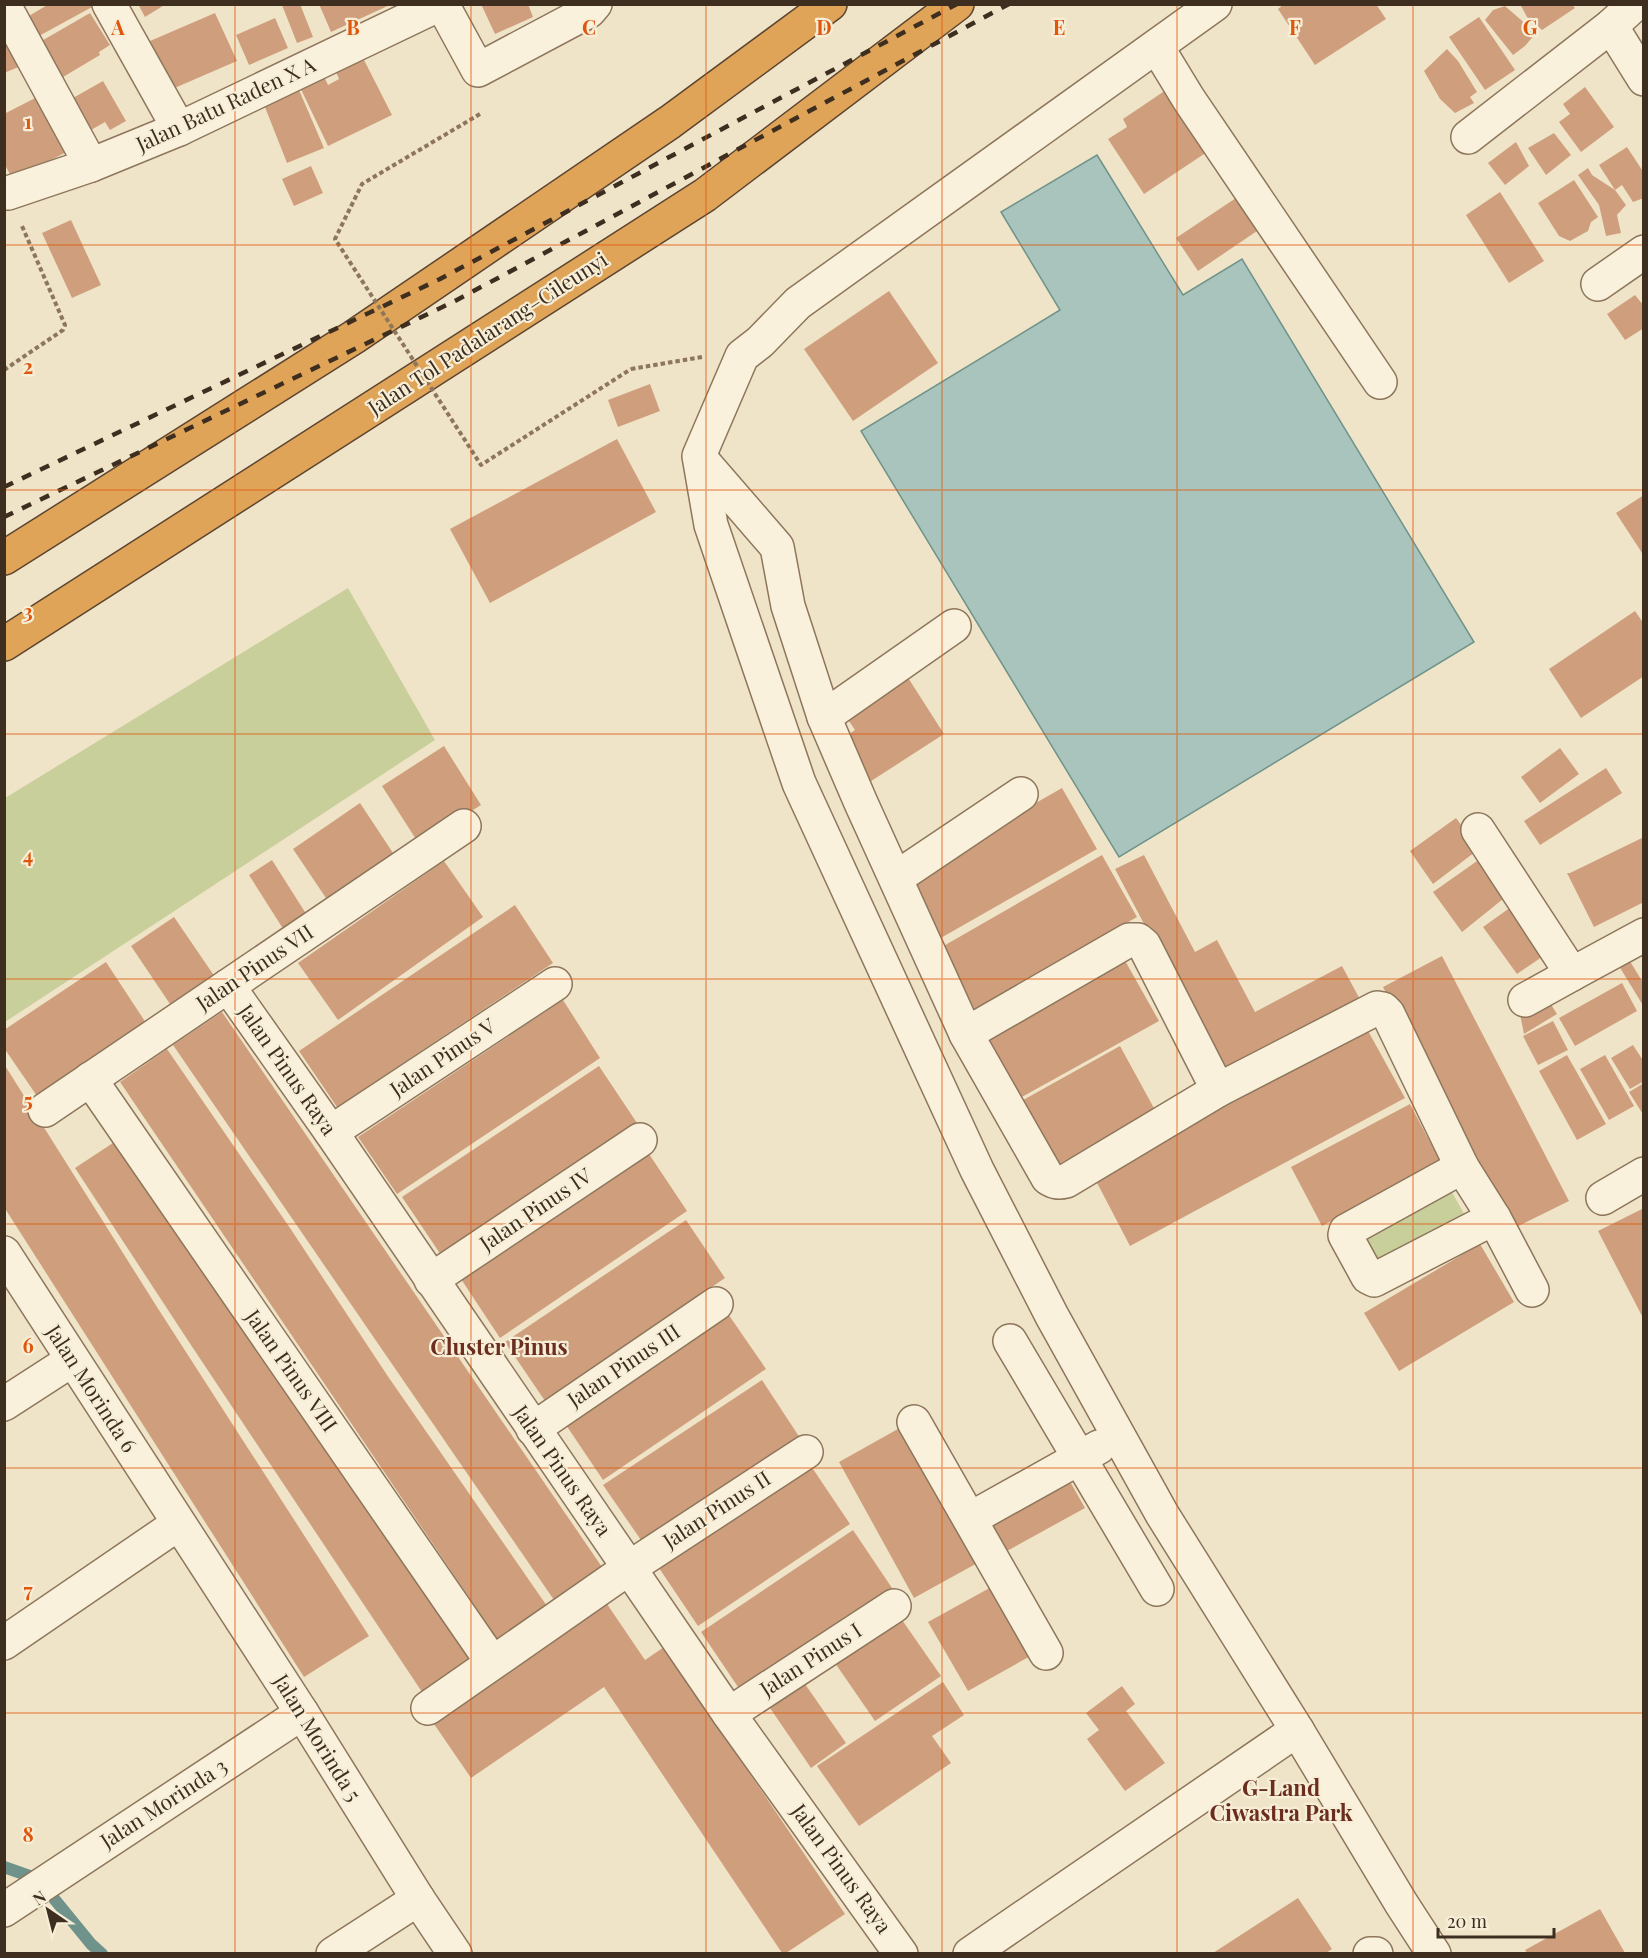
<svg xmlns="http://www.w3.org/2000/svg" width="1648" height="1958" viewBox="0 0 1648 1958" font-family="'Playfair Display',serif">
	<style>
		.green { fill: #c9cf9b }
		.water { fill: #a9c4bc; stroke: #6f938a; stroke-width: 1.5 }
		.lines { fill: none; stroke-linecap: round; stroke-linejoin: round }
		.stream { stroke: #6f938a; stroke-width: 12 }
		.building { fill: #cf9f7d }
		.minor-casing { stroke: #8d765c; stroke-width: 36 }
		.highway-casing { stroke: #5b4430; stroke-width: 36 }
		.path { stroke: #8d765c; stroke-width: 4; stroke-dasharray: 4.5 3; stroke-linecap: butt }
		.minor { stroke: #faf1dc; stroke-width: 33 }
		.highway { stroke: #e0a458; stroke-width: 33 }
		.rail { stroke: #3d2e20; stroke-width: 4.5; stroke-dasharray: 10 10; stroke-linecap: butt }
		.path-bridge { stroke: #8d765c; stroke-width: 4; stroke-dasharray: 4.5 3; stroke-linecap: butt }
		.grid { fill: none; stroke: #df570d; stroke-width: 1.5; stroke-opacity: 0.55 }
		.labels { text-anchor: middle; stroke-width: 4.5; stroke-linejoin: round; paint-order: stroke }
		.street-label { font-size: 21px; fill: #3d2e20; stroke: #f7eed8 }
		.neighbourhood-label { font-size: 22px; font-weight: bold; fill: #6b2e1e; stroke: #f7eed8 }
		.grid-label { font-size: 20px; text-anchor: middle; font-weight: bold; fill: #df570d; stroke: #f7eed8; stroke-width: 4.5; stroke-linejoin: round; paint-order: stroke }
	</style>
	<rect width="100%" height="100%" fill="#f0e4c8"/>
	<g class="green">
		<polygon points="348,588 435,740 5,1022 5,798"/>
		<polygon points="1448,1185 1467,1219 1378,1269 1359,1234"/>
	</g>
	<polygon class="water" points="1097,155 1183,295 1242,259 1474,642 1119,857 861,431 1060,310 1001,212"/>
	<g class="lines">
		<polyline class="stream" points="4,1867 38,1879 91,1944 102,1954"/>
	</g>
	<g class="building">
		<polygon points="49,4 91,4 92,7 28,42 17,23"/>
		<polygon points="138,4 166,4 145,17"/>
		<polygon points="284,4 300,4 313,37 297,43 282,5"/>
		<polygon points="319,4 392,4 331,32"/>
		<polygon points="481,4 528,4 533,17 495,34"/>
		<polygon points="1284,4 1376,4 1386,19 1315,65 1278,9"/>
		<polygon points="1520,4 1572,4 1575,8 1542,30 1527,17"/>
		<polygon points="1505,6 1536,33 1525,46 1513,55 1485,20 1493,10"/>
		<polygon points="90,13 110,45 99,52 100,55 58,80 38,43"/>
		<polygon points="215,13 237,61 170,90 150,41"/>
		<polygon points="1479,17 1515,70 1485,90 1449,37"/>
		<polygon points="275,18 288,48 249,65 236,35"/>
		<polygon points="4,20 26,64 4,73"/>
		<polygon points="1447,49 1458,61 1477,92 1470,97 1474,103 1455,113 1440,99 1424,71"/>
		<polygon points="364,60 392,115 328,146 298,83 322,72 328,85 339,79 336,72"/>
		<polygon points="103,81 126,121 110,130 105,122 91,130 73,98"/>
		<polygon points="296,83 324,148 287,163 261,97"/>
		<polygon points="1585,87 1614,127 1581,152 1559,122 1570,114 1563,104"/>
		<polygon points="1166,90 1207,152 1144,194 1108,139 1127,127 1123,119"/>
		<polygon points="43,94 72,149 13,180 4,163 4,114"/>
		<polygon points="1554,133 1571,155 1546,175 1528,148"/>
		<polygon points="1516,142 1529,166 1505,185 1488,163"/>
		<polygon points="1627,147 1644,173 1644,198 1633,202 1622,185 1615,190 1599,165"/>
		<polygon points="311,166 323,193 294,206 282,179"/>
		<polygon points="1588,168 1592,175 1615,190 1626,205 1617,215 1621,233 1606,236 1599,205 1578,175"/>
		<polygon points="1574,180 1598,217 1591,222 1588,231 1570,241 1559,236 1538,203"/>
		<polygon points="1500,192 1544,261 1509,283 1466,215"/>
		<polygon points="1239,196 1260,229 1198,271 1176,238"/>
		<polygon points="71,220 101,285 72,298 42,233"/>
		<polygon points="889,291 938,363 853,421 804,349"/>
		<polygon points="1635,295 1644,306 1644,328 1625,340 1607,314"/>
		<polygon points="650,384 660,411 618,427 608,400"/>
		<polygon points="617,439 656,512 490,603 450,529"/>
		<polygon points="1644,495 1644,556 1616,513"/>
		<polygon points="1635,611 1644,624 1644,676 1581,718 1549,669"/>
		<polygon points="905,673 944,734 865,785 837,742 855,730 843,712"/>
		<polygon points="444,746 481,805 419,844 382,786"/>
		<polygon points="1560,748 1579,774 1540,803 1521,777"/>
		<polygon points="1606,768 1622,793 1540,845 1524,821"/>
		<polygon points="1062,788 1097,849 939,939 904,878"/>
		<polygon points="360,803 397,859 330,904 293,849"/>
		<polygon points="1456,818 1479,849 1433,884 1410,851"/>
		<polygon points="1644,837 1644,902 1594,927 1567,873 1570,873"/>
		<polygon points="1487,854 1513,891 1462,932 1433,892"/>
		<polygon points="1102,855 1137,917 975,1010 940,948"/>
		<polygon points="1144,855 1195,952 1217,940 1255,1012 1342,966 1362,1003 1225,1077 1115,869"/>
		<polygon points="272,860 310,920 287,935 249,875"/>
		<polygon points="444,861 483,917 338,1020 298,963"/>
		<polygon points="1518,902 1552,950 1517,974 1483,927"/>
		<polygon points="515,905 553,963 337,1107 299,1051"/>
		<polygon points="174,917 215,977 172,1007 131,946"/>
		<polygon points="1442,956 1569,1201 1508,1231 1383,987"/>
		<polygon points="1123,957 1159,1021 1013,1102 977,1039"/>
		<polygon points="1628,958 1642,981 1644,980 1644,1007 1619,966"/>
		<polygon points="106,962 146,1023 37,1096 4,1048 4,1030"/>
		<polygon points="1622,983 1637,1011 1575,1046 1559,1018"/>
		<polygon points="1547,998 1557,1014 1524,1034 1520,1014"/>
		<polygon points="563,1000 600,1058 397,1194 358,1137"/>
		<polygon points="222,1012 602,1567 554,1600 173,1045"/>
		<polygon points="1553,1021 1568,1050 1538,1065 1523,1036"/>
		<polygon points="1367,1029 1405,1098 1130,1246 1094,1177"/>
		<polygon points="1633,1045 1644,1062 1644,1081 1630,1089 1611,1058"/>
		<polygon points="1120,1046 1155,1110 1050,1169 1014,1105"/>
		<polygon points="167,1049 290,1228 387,1375 547,1606 498,1640 120,1082"/>
		<polygon points="1567,1055 1606,1124 1577,1140 1539,1071"/>
		<polygon points="1605,1055 1634,1106 1609,1120 1580,1069"/>
		<polygon points="4,1064 157,1307 369,1636 304,1677 4,1207"/>
		<polygon points="599,1066 637,1123 441,1255 402,1197"/>
		<polygon points="1644,1083 1644,1116 1629,1092"/>
		<polygon points="1410,1104 1441,1163 1322,1226 1291,1167"/>
		<polygon points="125,1135 474,1662 424,1695 187,1339 75,1168"/>
		<polygon points="649,1154 687,1211 500,1338 461,1279"/>
		<polygon points="1644,1208 1644,1315 1642,1316 1598,1231"/>
		<polygon points="686,1220 725,1278 545,1401 505,1342"/>
		<polygon points="1480,1244 1514,1302 1399,1371 1364,1313"/>
		<polygon points="726,1311 766,1369 603,1480 564,1422"/>
		<polygon points="762,1380 800,1438 643,1543 603,1485"/>
		<polygon points="905,1425 981,1561 914,1598 839,1462"/>
		<polygon points="811,1466 850,1524 698,1626 659,1568"/>
		<polygon points="1068,1478 1085,1508 1007,1551 991,1521"/>
		<polygon points="853,1530 892,1588 740,1690 701,1632"/>
		<polygon points="995,1585 1034,1654 968,1691 928,1622"/>
		<polygon points="607,1604 645,1660 664,1647 845,1914 786,1953 782,1953 604,1687 471,1778 432,1721"/>
		<polygon points="900,1617 941,1676 875,1721 835,1663"/>
		<polygon points="943,1682 964,1715 932,1736 951,1763 859,1826 817,1766"/>
		<polygon points="805,1684 846,1743 811,1768 770,1708"/>
		<polygon points="1122,1686 1135,1704 1126,1711 1165,1763 1125,1791 1087,1739 1099,1730 1086,1713"/>
		<polygon points="1298,1898 1332,1949 1326,1953 1213,1953"/>
		<polygon points="1600,1909 1625,1953 1527,1953 1525,1950"/>
	</g>
	<g class="lines">
		<defs>
			<g id="minor">
				<polyline points="109,4 179,129"/>
				<polyline points="442,4 478,70 589,11 595,4"/>
				<polyline points="1215,4 798,303 760,342 742,356 699,456 711,525 799,783 977,1170 1052,1316 1162,1514 1297,1730 1401,1903 1434,1954"/>
				<polyline points="4,5 91,165"/>
				<polyline points="1611,26 1644,79"/>
				<polyline points="1157,47 1188,98 1380,382"/>
				<polyline points="1468,137 1611,26 1635,4"/>
				<polyline points="8,193 91,165 179,129 440,4"/>
				<polyline points="1598,284 1644,252"/>
				<path d="M700 458 777 547 788 606 824 717 861 803 966 1034 1048 1178C1054 1182 1058 1183 1066 1181L1218 1090 1377 1008 1383 1009 1388 1014 1462 1167 1494 1218 1532 1290"/>
				<polyline points="824,717 954,626"/>
				<polyline points="1478,830 1572,974 1644,935"/>
				<polyline points="896,878 1021,794"/>
				<polyline points="228,986 331,1132 729,1714 901,1954"/>
				<polyline points="1525,1000 1572,974"/>
				<polyline points="966,1034 1129,940 1138,940 1144,945 1218,1090"/>
				<polyline points="90,1079 492,1662"/>
				<polyline points="45,1110 464,826"/>
				<polyline points="331,1132 555,984"/>
				<polyline points="1462,1167 1346,1231 1345,1235 1368,1277 1374,1280 1494,1218"/>
				<polyline points="1603,1198 1644,1174"/>
				<polyline points="4,1253 302,1713 418,1899 455,1954"/>
				<polyline points="431,1280 640,1140"/>
				<polyline points="1010,1341 1157,1589"/>
				<polyline points="4,1404 72,1360"/>
				<polyline points="914,1422 1046,1653"/>
				<polyline points="533,1429 716,1304"/>
				<polyline points="970,1519 1099,1447"/>
				<polyline points="4,1643 178,1524"/>
				<polyline points="428,1708 629,1568 806,1452"/>
				<polyline points="729,1714 894,1606"/>
				<polyline points="4,1910 302,1713"/>
				<polyline points="333,1954 418,1899"/>
				<polyline points="970,1954 1297,1730"/>
				<polyline points="1370,1954 1376,1954"/>
			</g>
			<g id="highway">
				<polyline points="4,558 354,337 670,122 830,4"/>
				<polyline points="4,644 705,195 957,4"/>
			</g>
		</defs>
		<use href="#minor" class="minor-casing"/>
		<use href="#highway" class="highway-casing"/>
		<g class="path">
			<polyline points="631,369 702,357"/>
			<polyline points="4,370 63,330 65,325 22,226"/>
		</g>
		<use href="#minor" class="minor"/>
		<use href="#highway" class="highway"/>
		<g class="rail">
			<polyline points="4,487 440,279 957,4"/>
			<polyline points="4,517 455,301 1009,4"/>
		</g>
		<polyline class="path-bridge" points="480,114 362,184 335,239 481,465 631,369"/>
	</g>
	<path class="grid" d="M235 4V1954M471 4V1954M706 4V1954M942 4V1954M1177 4V1954M1413 4V1954M4 245H1644M4 490H1644M4 734H1644M4 979H1644M4 1224H1644M4 1468H1644M4 1713H1644"/>
	<g class="labels">
		<g class="street-label">
			<text transform="translate(226 105) rotate(-25)" y="7">Jalan Batu Raden X A</text>
			<text transform="translate(488 334) rotate(-33)" y="7">Jalan Tol Padalarang–Cileunyi</text>
			<text transform="translate(255 968) rotate(-34)" y="7">Jalan Pinus VII</text>
			<text transform="translate(443 1058) rotate(-34)" y="7">Jalan Pinus V</text>
			<text transform="translate(287 1070) rotate(55)" y="7">Jalan Pinus Raya</text>
			<text transform="translate(536 1210) rotate(-34)" y="7">Jalan Pinus IV</text>
			<text transform="translate(624 1366) rotate(-34)" y="7">Jalan Pinus III</text>
			<text transform="translate(291 1371) rotate(55)" y="7">Jalan Pinus VIII</text>
			<text transform="translate(91 1389) rotate(57)" y="7">Jalan Morinda 6</text>
			<text transform="translate(562 1471) rotate(55)" y="7">Jalan Pinus Raya</text>
			<text transform="translate(717 1510) rotate(-33)" y="7">Jalan Pinus II</text>
			<text transform="translate(811 1660) rotate(-33)" y="7">Jalan Pinus I</text>
			<text transform="translate(317 1738) rotate(58)" y="7">Jalan Morinda 5</text>
			<text transform="translate(164 1804) rotate(-33)" y="7">Jalan Morinda 3</text>
			<text transform="translate(841 1869) rotate(54)" y="7">Jalan Pinus Raya</text>
		</g>
		<g class="neighbourhood-label">
			<text x="499" y="1355">Cluster Pinus</text>
			<text x="1281" y="1796">G-Land<tspan x="1281" dy="25">Ciwastra Park</tspan></text>
		</g>
	</g>
	<g class="grid-label">
		<text x="118" y="35">A</text>
		<text x="353" y="35">B</text>
		<text x="589" y="35">C</text>
		<text x="824" y="35">D</text>
		<text x="1059" y="35">E</text>
		<text x="1295" y="35">F</text>
		<text x="1530" y="35">G</text>
		<text x="28" y="129">1</text>
		<text x="28" y="374">2</text>
		<text x="28" y="619">3</text>
		<text x="28" y="863">4</text>
		<text x="28" y="1108">5</text>
		<text x="28" y="1353">6</text>
		<text x="28" y="1598">7</text>
		<text x="28" y="1842">8</text>
	</g>
	<rect width="1648" height="1958" fill="none" stroke="#3d2e20" stroke-width="12"/>
	<g transform="translate(48 1910) rotate(325)" stroke="#f7eed8" stroke-width="4.5" paint-order="stroke">
	<path d="M0-4.5L10 22L0 15L-10 22Z" fill="#3d2e20"/>
	<text y="-9" font-size="16" font-weight="bold" text-anchor="middle" fill="#3d2e20">N</text>
	</g>
	<path d="M1438 1928v9h116v-9" fill="none" stroke="#3d2e20" stroke-width="3"/>
	<text x="1447" y="1928" font-size="18" fill="#3d2e20" stroke="#f7eed8" stroke-width="4.5" paint-order="stroke">20 m</text>
</svg>
